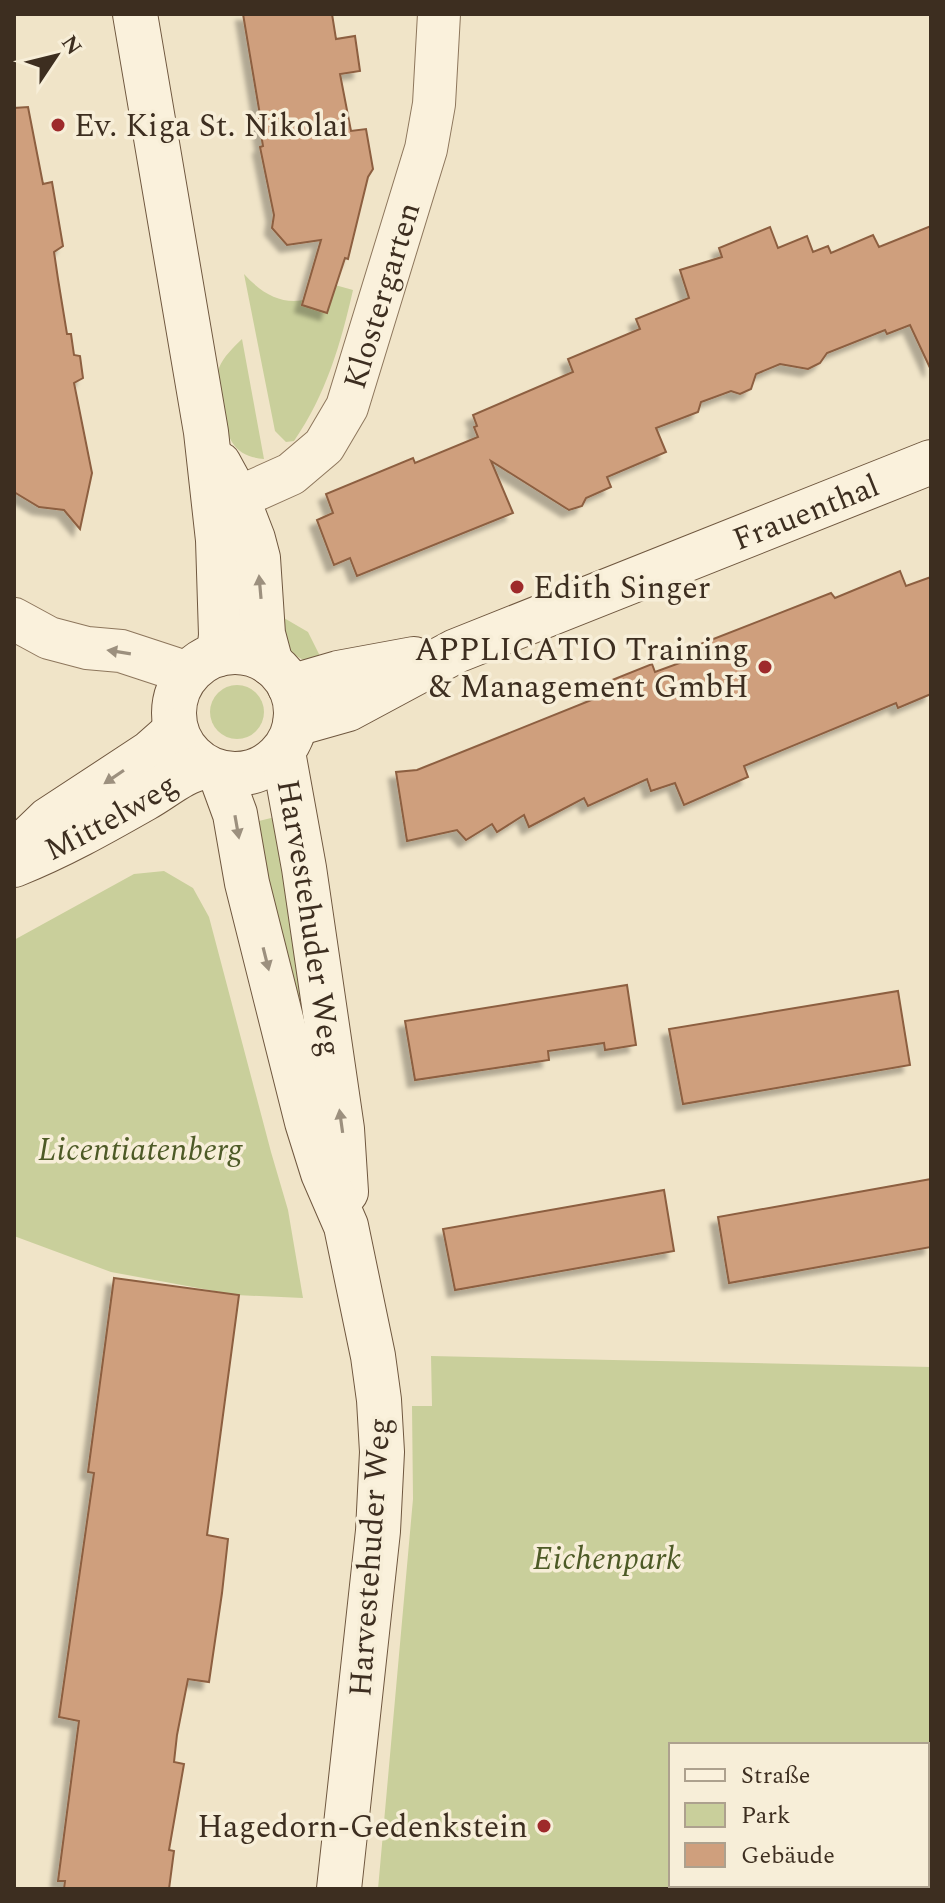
<svg xmlns="http://www.w3.org/2000/svg" width="945" height="1903" viewBox="0 0 945 1903" font-family="Spectral,serif">
	<style>
		.green { fill: #c9cf9b; fill-rule: evenodd }
		.building { fill: #cf9f7d; stroke: #8d5f41; stroke-width: 2; filter: url(#shadow) }
		.lines { fill: none; stroke-linecap: round; stroke-linejoin: round }
		.street-casing { stroke: #8d765c; stroke-width: 44 }
		.secondary-casing { stroke: #6f573f; stroke-width: 46 }
		.street { stroke: #faf1dc; stroke-width: 42 }
		.secondary { stroke: #faf1dc; stroke-width: 44 }
		.oneway { fill: #9c907e }
		.poi-dot { fill: #9e2a2b; stroke: #f7eed8; stroke-width: 3 }
		.labels { text-anchor: middle; stroke-width: 7; stroke-linejoin: round; paint-order: stroke }
		.poi-label { font-size: 32px; fill: #3d2e20; stroke: #f7eed8; text-anchor: start }
		.street-label { font-size: 32px; fill: #3d2e20; stroke: #f7eed8 }
		.park-label { font-size: 32px; font-style: italic; fill: #4d5a26; stroke: #f7eed8 }
	</style>
	<defs>
		<filter id="shadow"><feDropShadow dx="-7" dy="7" stdDeviation="2" flood-color="#0004"/></filter>
	</defs>
	<rect width="100%" height="100%" fill="#f0e4c8"/>
	<g class="green">
		<path d="M244 274C272 305 301 310 335 285L353 290C341 343 326 395 294 441L286 442 275 431Z"/>
		<path d="M242 339 264 459C251 458 238 453 232 442 224 429 214 382 219 368 223 357 234 347 242 339Z"/>
		<polygon points="284,618 308,632 320,656 305,661 286,650"/>
		<circle cx="237" cy="712" r="27"/>
		<polygon points="283,815 326,1109 251,823"/>
		<polygon points="164,871 193,888 209,917 271,1152 288,1210 303,1298 236,1295 111,1272 14,1236 14,940 134,874"/>
		<path d="M431 1356 931 1367V1889H378L413 1499 412 1406H432ZM671 1745H927V1885H671Z"/>
	</g>
	<g class="building">
		<polygon points="243,14 332,14 336,39 355,36 360,71 340,74 351,131 366,129 373,169 368,177 348,259 345,258 327,313 302,305 321,240 287,245 272,228 274,215 260,147 263,146 258,116 260,115"/>
		<polygon points="28,107 43,184 52,182 63,246 54,252 58,279 67,334 71,334 74,355 80,356 83,378 74,383 92,473 80,529 64,510 39,507 14,492 14,108"/>
		<polygon points="931,226 931,370 910,325 887,334 885,330 827,353 820,363 808,369 780,364 756,374 751,389 740,394 731,391 701,402 698,412 656,428 666,452 607,477 611,487 586,498 582,506 569,510 491,461 513,513 357,576 350,558 334,565 317,520 333,513 326,494 413,458 415,463 478,437 474,427 477,426 473,415 573,372 568,359 640,329 636,319 689,298 680,270 722,257 719,248 770,227 778,248 807,236 813,252 828,246 831,253 873,235 879,247"/>
		<polygon points="900,571 906,586 931,577 931,694 898,708 896,703 744,766 748,777 684,805 675,783 651,791 647,779 588,806 584,798 529,827 524,815 497,832 492,824 466,840 457,830 407,841 396,772 417,770 594,699 591,693 608,686 612,680 652,664 655,672 696,657 698,645 831,593 835,598"/>
		<polygon points="627,985 636,1045 605,1050 604,1043 548,1051 549,1060 415,1080 405,1021"/>
		<polygon points="898,991 910,1065 683,1104 669,1029"/>
		<polygon points="931,1179 931,1247 729,1283 718,1217"/>
		<polygon points="664,1190 674,1251 455,1290 443,1229"/>
		<polygon points="114,1278 239,1295 207,1535 228,1539 222,1593 209,1682 188,1679 177,1735 174,1762 184,1764 169,1850 174,1851 169,1889 64,1889 65,1881 58,1881 79,1721 59,1717 94,1473 88,1472"/>
	</g>
	<g class="lines">
		<defs>
			<g id="street">
				<path id="s1" d="M213 500 251 492 291 474 324 446 347 407 426 149 434 104 439 14"/>
				<polyline points="14,619 49,638 87,648 121,651 188,673"/>
			</g>
			<g id="secondary">
				<polyline points="135,14 206,432 218,540 221,635 219,654"/>
				<polyline points="219,464 236,495 253,539 258,558 263,634 271,664"/>
				<circle cx="235" cy="713" r="61"/>
				<polyline points="290,687 338,673 414,659"/>
				<path id="s2" d="M295 724 348 709 456 651 931 462"/>
				<path id="s3" d="M283 752 304 868 342 1129 346 1192"/>
				<polyline points="220,773 235,814 247,883 307,1122 323,1173 346,1226 373,1356 379,1400 382,1452 378,1531 339,1889"/>
				<polyline points="21,846 48,820 150,753 176,730"/>
				<path id="s4" d="M14 865C61 846 100 824 144 799 164 788 182 771 204 767"/>
			</g>
		</defs>
		<use href="#street" class="street-casing"/>
		<use href="#secondary" class="secondary-casing"/>
		<use href="#street" class="street"/>
		<use href="#secondary" class="secondary"/>
	</g>
	<defs><path id="oneway-solid" d="M-6-.8H1V-3.2L6.5 0L1 3.2V.8H-6Z" transform="scale(2)"/></defs>
	<g class="oneway">
		<use href="#oneway-solid" transform="translate(260 587) rotate(-95)"/>
		<use href="#oneway-solid" transform="translate(119 652) rotate(-171)"/>
		<use href="#oneway-solid" transform="translate(114 777) rotate(146)"/>
		<use href="#oneway-solid" transform="translate(237 827) rotate(80)"/>
		<use href="#oneway-solid" transform="translate(266 959) rotate(76)"/>
		<use href="#oneway-solid" transform="translate(341 1121) rotate(-98)"/>
	</g>
	<g class="poi-dot">
		<circle cx="58" cy="125" r="8"/>
		<circle cx="517" cy="587" r="8"/>
		<circle cx="765" cy="667" r="8"/>
		<circle cx="544" cy="1826" r="8"/>
	</g>
	<g class="labels">
		<g class="poi-label">
			<text x="74" y="136">Ev. Kiga St. Nikolai</text>
			<text x="533" y="598">Edith Singer</text>
			<text x="749" y="660" text-anchor="end">APPLICATIO Training<tspan x="749" dy="37">&amp; Management GmbH</tspan></text>
			<text x="528" y="1837" text-anchor="end">Hagedorn-Gedenkstein</text>
		</g>
		<g class="street-label">
			<text dy="11" stroke="none"><textPath href="#s1" startOffset="288">Klostergarten</textPath></text>
			<text dy="11" stroke="none"><textPath href="#s2" startOffset="554">Frauenthal</textPath></text>
			<text dy="11" stroke="none"><textPath href="#s4" startOffset="108">Mittelweg</textPath></text>
			<text dy="11" stroke="none"><textPath href="#s3" startOffset="168">Harvestehuder Weg</textPath></text>
			<text transform="translate(369 1557) rotate(-86)" y="11">Harvestehuder Weg</text>
		</g>
		<g class="park-label">
			<text x="140" y="1160">Licentiatenberg</text>
			<text x="607" y="1569">Eichenpark</text>
		</g>
	</g>
	<rect width="945" height="1903" fill="none" stroke="#3d2e20" stroke-width="32"/>
	<rect x="669" y="1743" width="260" height="144" fill="#f7eed8" stroke="#ada18e" stroke-width="2"/>
	<rect x="685" y="1769" width="40" height="12" fill="#faf1dc" stroke="#ada18e" stroke-width="2"/>
	<text x="741" y="1783" font-size="24" fill="#3d2e20">Straße</text>
	<rect x="685" y="1803" width="40" height="24" fill="#c9cf9b" stroke="#ada18e" stroke-width="2"/>
	<text x="741" y="1823" font-size="24" fill="#3d2e20">Park</text>
	<rect x="685" y="1843" width="40" height="24" fill="#cf9f7d" stroke="#ada18e" stroke-width="2"/>
	<text x="741" y="1863" font-size="24" fill="#3d2e20">Gebäude</text>
	<g transform="translate(56 56) rotate(55)" stroke="#f7eed8" stroke-width="6" paint-order="stroke">
	<path d="M0-6L14 30L0 20L-14 30Z" fill="#3d2e20"/>
	<text y="-12" font-size="22" font-weight="bold" text-anchor="middle" fill="#3d2e20">N</text>
	</g>
</svg>
